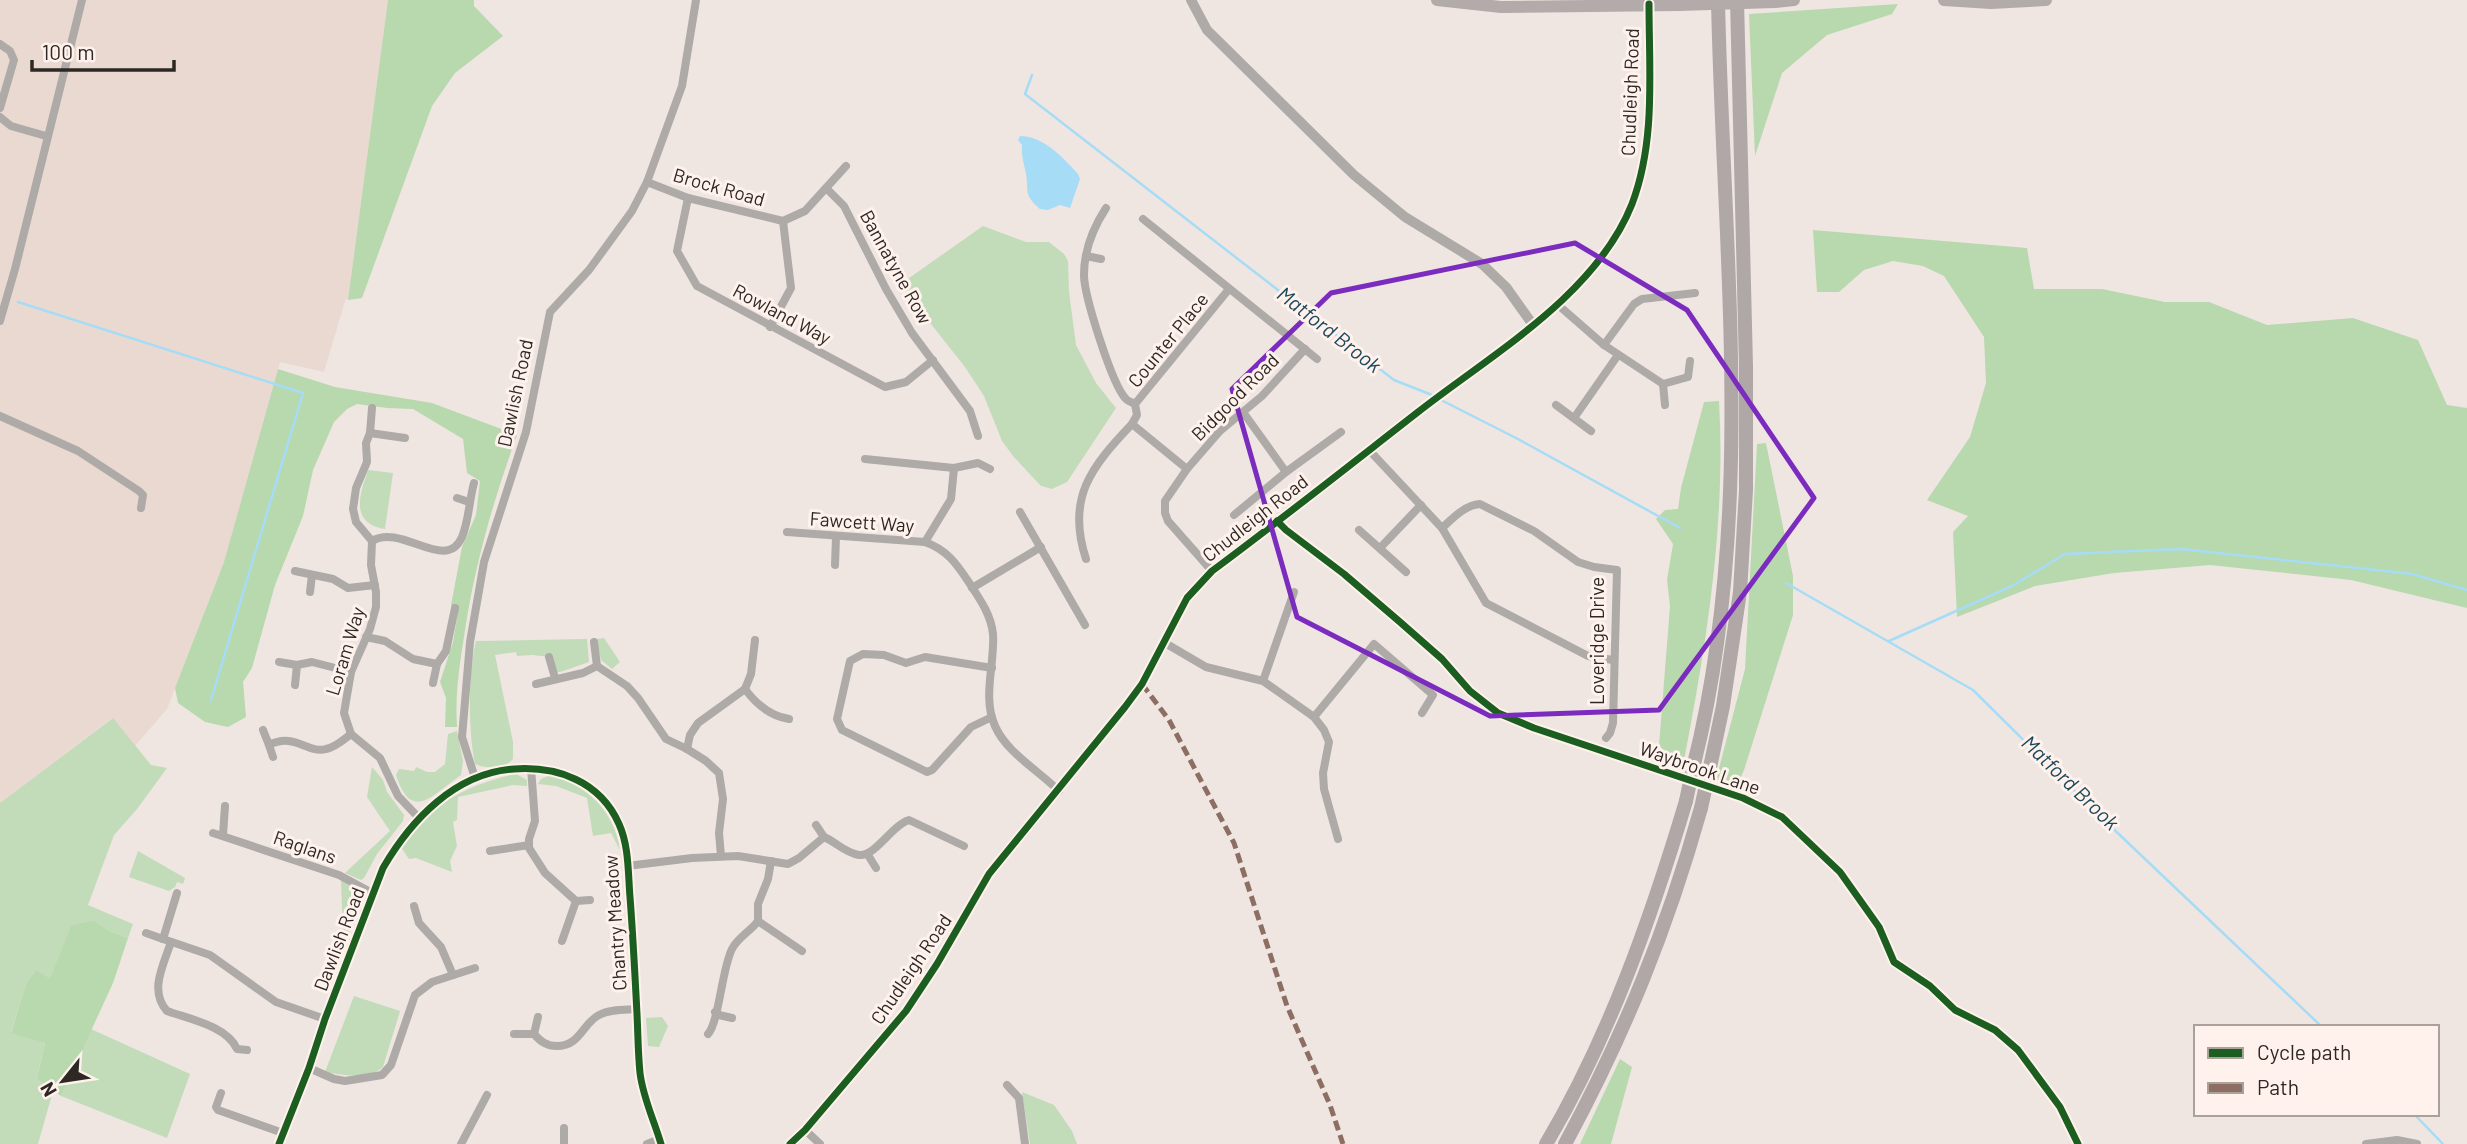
<svg xmlns="http://www.w3.org/2000/svg" width="2467" height="1144" viewBox="0 0 2467 1144" font-family="Barlow,sans-serif">
	<style>
		.built { fill: #ead9d1 }
		.green { fill: #c2dbb9 }
		.forest { fill: #b8d8ae }
		.water { fill: #a6dcf6 }
		.lines { fill: none; stroke-linecap: round; stroke-linejoin: round }
		.stream { stroke: #a6dcf6; stroke-width: 2.5 }
		.minor { stroke: #aeaaa7; stroke-width: 8 }
		.tertiary { stroke: #aeaaa7; stroke-width: 10 }
		.primary { stroke: #b2aba9; stroke-width: 12 }
		.trunk { stroke: #afa8a7; stroke-width: 14 }
		.primary-bridge { stroke: #b2aba9; stroke-width: 12 }
		.trunk-bridge { stroke: #afa8a7; stroke-width: 14 }
		.quiet { stroke: #8d6e63; stroke-width: 5; stroke-dasharray: 10 5; stroke-linecap: butt }
		.cycleway-casing { stroke: #fff2ec; stroke-width: 11 }
		.cycleway { stroke: #1b5e20; stroke-width: 7 }
		.marked { fill: none; stroke: #7b2cbf; stroke-width: 5; stroke-linejoin: round }
		.labels { text-anchor: middle; stroke-width: 6; stroke-linejoin: round; paint-order: stroke }
		.street-label { font-size: 19px; fill: #2e2825; stroke: #fff2ec }
		.water-label { font-size: 21px; font-style: italic; fill: #1c495d; stroke: #fff2ec }
	</style>
	<rect width="100%" height="100%" fill="#efe6e2"/>
	<polygon class="built" points="0,0 388,0 348,300 346,298 324,372 280,362 224,562 167,709 135,746 112,718 0,803"/>
	<g class="green">
		<polygon points="983,226 1026,242 1049,242 1064,254 1068,261 1069,292 1076,345 1096,383 1116,408 1067,482 1052,489 1041,486 1013,456 1002,441 984,396 965,367 912,300 902,283"/>
		<path d="M368 470 393 473 385 529C349 523 360 494 368 470Z"/>
		<polygon points="604,638 620,662 612,669 601,660 596,639"/>
		<path d="M587 639 589 662 560 672H556L551 657 532 655 517 656 516 652 495 655 513 742V759C504 769 487 769 475 764 468 730 468 675 476 641Z"/>
		<polygon points="113,718 151,765 167,768 137,809 114,835 88,905 133,924 128,938 109,931 94,920 71,925 50,980 36,970 26,984 11,1032 45,1043 37,1077 53,1091 38,1144 0,1144 0,803"/>
		<path d="M457 731 463 761 461 775C433 794 412 824 396 775L399 769 414 771 416 767 427 772H435L445 764 448 734Z"/>
		<polygon points="372,767 383,780 387,792 404,815 403,821 377,854 364,878 361,880 345,873 390,831 367,797"/>
		<path d="M516 774 527 780V786L513 785 458 797 457 820 453 822 457 846 450 861 452 872 416 858 409 859 401 847C427 804 470 784 516 774Z"/>
		<path d="M551 775C588 786 614 811 620 850L611 833 593 836 587 798 556 786 538 784 541 779Z"/>
		<polygon points="138,851 185,878 183,884 177,882 175,887 169,891 129,877"/>
		<polygon points="341,880 356,889 361,896 349,934 343,933"/>
		<path d="M354 996 400 1011 383 1067C369 1080 342 1075 325 1072Z"/>
		<polygon points="662,1017 668,1026 659,1047 648,1046 646,1018"/>
		<polygon points="91,1029 190,1074 167,1138 61,1096"/>
		<polygon points="1022,1092 1054,1105 1072,1131 1077,1144 1030,1144"/>
	</g>
	<g class="forest">
		<polygon points="388,0 474,0 474,6 503,36 455,73 432,106 362,298 348,300"/>
		<polygon points="1898,4 1892,14 1827,35 1782,73 1755,156 1749,14"/>
		<polygon points="1813,230 2027,248 2034,289 2102,289 2165,302 2209,302 2267,325 2353,318 2418,340 2447,405 2467,408 2467,608 2351,580 2210,565 2114,573 2035,586 1957,617 1953,532 1968,516 1927,500 1970,437 1986,383 1984,337 1944,276 1923,266 1893,261 1864,270 1839,292 1817,292"/>
		<path d="M278 369 335 387 432 403 517 435C493 501 474 567 464 637 459 667 455 697 457 727H445L446 698 440 682 453 642 458 612 451 605 462 547 476 515 480 481 467 473 463 439 413 409 387 408 357 404 347 409 334 422 313 470 303 516 275 585 252 668 243 682 246 717 228 727 205 722 178 703 175 688 224 562Z"/>
		<path d="M1719 401C1726 521 1707 642 1684 760L1668 754 1659 746 1670 606 1667 580 1673 544 1656 519 1665 510 1678 509 1681 488 1704 402Z"/>
		<polygon points="1766,443 1793,576 1793,615 1744,770 1738,784 1729,786 1716,780 1745,669 1757,444"/>
		<polygon points="94,920 109,931 128,938 113,983 61,1096 37,1078 45,1043 11,1033 26,984 36,970 50,979 71,925"/>
		<polygon points="1620,1059 1632,1067 1611,1144 1580,1144"/>
	</g>
	<path class="water" d="M1020 136C1043 136 1063 157 1078 174L1080 179 1070 208 1060 205 1048 210 1040 209C1023 194 1029 192 1026 174 1024 163 1021 156 1022 145L1018 140Z"/>
	<g class="lines">
		<g class="stream">
			<polyline points="1032,75 1025,94 1394,380 1432,395"/>
			<polyline points="18,302 303,393 211,700"/>
			<polyline points="1441,400 1516,438 1680,528"/>
			<polyline points="1786,583 1973,690 2104,820 2322,1027"/>
			<polyline points="1889,641 2012,586 2065,554 2181,549 2412,574 2467,590"/>
			<polyline points="2414,1114 2443,1144"/>
		</g>
		<g class="minor">
			<polyline points="0,44 10,51 14,60 0,108"/>
			<polyline points="0,117 11,126 46,136"/>
			<polyline points="647,182 688,198 783,221 805,211 846,166"/>
			<polyline points="826,188 844,206 886,289 912,333 970,411 978,436"/>
			<polyline points="688,198 677,251 697,286 885,387 906,382 933,360"/>
			<path d="M1106 208C1093 228 1084 251 1084 275 1084 295 1112 385 1126 399 1129 402 1132 402 1135 404"/>
			<polyline points="1143,219 1317,359"/>
			<polyline points="1086,256 1101,259"/>
			<polyline points="1557,304 1604,345 1663,384"/>
			<polyline points="0,321 15,269 82,0"/>
			<polyline points="770,327 791,288 783,221"/>
			<polyline points="1604,345 1634,304 1642,299 1695,293"/>
			<polyline points="1556,405 1591,431"/>
			<polyline points="1665,405 1663,384 1688,377 1690,361"/>
			<polyline points="372,408 370,433 366,443 367,462 356,488 353,509 356,522 372,541 371,565 376,592 376,607 370,629 351,672 344,713 351,734 380,758 398,796 419,818"/>
			<polyline points="1243,412 1286,472"/>
			<polyline points="0,416 78,451 139,491 143,495 141,508"/>
			<polyline points="1574,418 1618,355"/>
			<polyline points="370,433 405,438"/>
			<polyline points="1369,450 1442,528 1486,603 1588,656 1613,660"/>
			<polyline points="865,459 954,468 978,463 990,469"/>
			<polyline points="1187,469 1132,424 1137,415 1135,404 1229,289"/>
			<polyline points="457,498 469,502"/>
			<polyline points="1020,512 1085,625"/>
			<polyline points="1234,515 1286,472 1341,432"/>
			<polyline points="1277,521 1286,530 1344,574 1400,622 1442,659 1470,691 1498,713 1534,728 1743,798 1782,817 1840,872 1879,927 1894,962 1930,986 1955,1010 1995,1030 2018,1050 2060,1107 2078,1144"/>
			<path d="M1442 528C1453 518 1465 505 1480 504L1534 531 1578 562 1594 567 1617 570 1613 723 1610 733 1606 738"/>
			<polyline points="1359,530 1406,572"/>
			<path d="M787 532 925 542C947 550 956 563 968 581 979 598 991 614 993 634 995 664 982 697 995 726 1006 752 1039 771 1059 791"/>
			<path d="M372 541C402 523 446 574 462 537 469 520 469 501 474 483"/>
			<polyline points="925,542 951,499 954,468"/>
			<polyline points="1380,548 1421,505"/>
			<path d="M1086 559C1066 498 1091 467 1132 424"/>
			<polyline points="835,565 836,537"/>
			<polyline points="295,571 333,579 348,588 375,585"/>
			<polyline points="1212,571 1168,521 1165,513 1165,501 1187,469 1220,431 1262,396 1305,349"/>
			<polyline points="972,588 1041,547"/>
			<polyline points="310,592 312,575"/>
			<polyline points="366,637 385,641 413,659 437,664 446,651 455,608"/>
			<polyline points="594,642 597,666 627,686 638,698 666,739 687,749 706,761 719,773 723,799 719,833 721,856"/>
			<polyline points="1165,643 1206,667 1263,681 1314,717 1324,730 1329,742 1323,773 1324,789 1338,839"/>
			<polyline points="549,657 555,678"/>
			<polyline points="279,662 297,665 312,662 351,672"/>
			<polyline points="1263,681 1294,592"/>
			<polyline points="433,683 437,664"/>
			<polyline points="536,684 583,673 597,666"/>
			<polyline points="295,685 297,665"/>
			<path d="M745 689C756 704 771 716 789 719"/>
			<polyline points="992,717 971,727 932,770 927,772 842,730 837,719 850,661 863,654 884,655 906,663 925,657 992,668"/>
			<polyline points="1314,717 1374,644 1433,695 1422,713"/>
			<path d="M263 730 269 745C295 732 307 754 326 749 336 747 343 740 351 734"/>
			<polyline points="269,745 273,757"/>
			<polyline points="687,749 690,735 698,723 745,689 751,674 755,640"/>
			<polyline points="531,768 535,821 529,839 529,848 545,873 576,901 562,941"/>
			<polyline points="475,778 462,737 470,642 484,562 526,432 550,312 589,270 632,211 647,182 682,86 696,0"/>
			<polyline points="816,825 824,837"/>
			<polyline points="213,833 339,875 374,894"/>
			<polyline points="223,835 225,806"/>
			<polyline points="490,851 529,845"/>
			<polyline points="868,855 876,868"/>
			<path d="M627 866 692 858 738 856 788 864 799 858 824 837C836 842 845 853 859 855 875 857 892 825 909 820L964 846"/>
			<polyline points="177,893 163,939 210,955 276,1002 325,1019"/>
			<polyline points="576,901 590,900"/>
			<polyline points="414,906 419,923 441,947 453,975"/>
			<polyline points="758,921 758,904 768,879 771,861"/>
			<polyline points="758,921 802,951"/>
			<polyline points="146,933 163,939"/>
			<path d="M171 942C163 966 149 991 167 1011 189 1019 227 1026 237 1049L247 1050"/>
			<polyline points="715,1012 719,1015 732,1018"/>
			<path d="M514 1034H534C541 1042 547 1046 557 1046 580 1046 582 1024 599 1015 610 1009 625 1010 637 1009"/>
			<polyline points="534,1034 538,1017"/>
			<path d="M708 1034C719 1022 722 968 732 949 738 937 751 931 758 921"/>
			<polyline points="309,1068 334,1079 345,1081 382,1075 391,1065 415,995 432,982 475,968"/>
			<polyline points="1007,1085 1019,1098 1025,1144"/>
			<polyline points="221,1093 216,1107 218,1110 283,1133"/>
			<polyline points="564,1128 564,1144"/>
			<polyline points="805,1130 820,1144"/>
			<path d="M279 1144 309 1068 325 1019 383 868C411 820 455 773 514 769 557 766 600 781 619 824 629 846 628 873 630 897 633 936 635 975 637 1014 638 1034 638 1053 640 1073 643 1098 654 1120 661 1144"/>
			<polyline points="461,1144 487,1095"/>
			<polyline points="647,1144 660,1139"/>
			<polyline points="2366,1144 2397,1140 2417,1144"/>
		</g>
		<g class="tertiary">
			<polyline points="1191,0 1207,30 1354,175 1405,217 1482,264 1506,287 1533,325"/>
			<path d="M790 1144 805 1130 906 1011 937 964 989 874 1125 707 1142 684 1187 598 1212 571C1282 519 1350 465 1418 412 1492 354 1596 295 1632 204 1656 141 1649 71 1649 4"/>
		</g>
		<g class="primary">
			<polyline points="1437,0 1501,7 1679,5"/>
			<polyline points="1944,0 1991,3 2046,0"/>
			<polyline points="1775,2 1794,0"/>
		</g>
		<g class="trunk">
			<path d="M1693 768C1757 517 1723 255 1718 0"/>
			<polyline points="1709,772 1723,706 1740,592 1746,490 1746,366 1737,0"/>
			<path d="M1546 1144C1609 1038 1651 918 1686 801"/>
			<path d="M1565 1144C1625 1033 1667 929 1701 808"/>
		</g>
		<polyline class="primary-bridge" points="1679,5 1775,2"/>
		<g class="trunk-bridge">
			<polyline points="1686,801 1693,768"/>
			<polyline points="1701,808 1709,772"/>
		</g>
		<polyline class="quiet" points="1142,684 1169,720 1234,843 1287,1006 1330,1105 1343,1144"/>
		<defs>
			<g id="cycleway">
				<polyline points="1277,521 1286,530 1344,574 1400,622 1442,659 1470,691 1498,713 1534,728 1743,798 1782,817 1840,872 1879,927 1894,962 1930,986 1955,1010 1995,1030 2018,1050 2060,1107 2078,1144"/>
				<path d="M279 1144 309 1068 325 1019 383 868C411 820 455 773 514 769 557 766 600 781 619 824 629 846 628 873 630 897 633 936 635 975 637 1014 638 1034 638 1053 640 1073 643 1098 654 1120 661 1144"/>
				<path d="M790 1144 805 1130 906 1011 937 964 989 874 1125 707 1142 684 1187 598 1212 571C1282 519 1350 465 1418 412 1492 354 1596 295 1632 204 1656 141 1649 71 1649 4"/>
			</g>
		</defs>
		<use href="#cycleway" class="cycleway-casing"/>
		<use href="#cycleway" class="cycleway"/>
	</g>
	<path class="marked" d="M1575 243 1687 310 1814 498 1659 710 1490 716 1297 617 1232 389 1331 293Z"/>
	<g class="labels">
		<g class="street-label">
			<text transform="translate(1630 92) rotate(-88)" y="7">Chudleigh Road</text>
			<text transform="translate(719 187) rotate(16)" y="7">Brock Road</text>
			<text transform="translate(896 267) rotate(61)" y="7">Bannatyne Row</text>
			<text transform="translate(782 314) rotate(28)" y="7">Rowland Way</text>
			<text transform="translate(1168 340) rotate(-51)" y="7">Counter Place</text>
			<text transform="translate(515 393) rotate(-78)" y="7">Dawlish Road</text>
			<text transform="translate(1235 397) rotate(-45)" y="7">Bidgood Road</text>
			<text transform="translate(1255 518) rotate(-38)" y="7">Chudleigh Road</text>
			<text transform="translate(862 522) rotate(4)" y="7">Fawcett Way</text>
			<text transform="translate(1597 641) rotate(-90)" y="7">Loveridge Drive</text>
			<text transform="translate(345 651) rotate(-73)" y="7">Loram Way</text>
			<text transform="translate(1700 768) rotate(19)" y="7">Waybrook Lane</text>
			<text transform="translate(305 847) rotate(19)" y="7">Raglans</text>
			<text transform="translate(615 923) rotate(-94)" y="7">Chantry Meadow</text>
			<text transform="translate(339 939) rotate(-69)" y="7">Dawlish Road</text>
			<text transform="translate(911 969) rotate(-56)" y="7">Chudleigh Road</text>
		</g>
		<g class="water-label">
			<text transform="translate(1329 330) rotate(38)" y="7">Matford Brook</text>
			<text transform="translate(2070 783) rotate(44)" y="7">Matford Brook</text>
		</g>
	</g>
	<rect x="2194" y="1025" width="245" height="91" fill="#fff2ec" stroke="#aba19c" stroke-width="2"/>
	<rect x="2208" y="1048" width="35" height="10" fill="#1b5e20" stroke="#aba19c" stroke-width="2"/>
	<text x="2257" y="1060" font-size="21" fill="#2e2825">Cycle path</text>
	<rect x="2208" y="1083" width="35" height="10" fill="#8d6e63" stroke="#aba19c" stroke-width="2"/>
	<text x="2257" y="1095" font-size="21" fill="#2e2825">Path</text>
	<g transform="translate(63 1081) rotate(240)" stroke="#fff2ec" stroke-width="5" paint-order="stroke">
	<path d="M0-5L12 26L0 18L-12 26Z" fill="#2e2825"/>
	<text y="-10" font-size="19" font-weight="bold" text-anchor="middle" fill="#2e2825">N</text>
	</g>
	<path d="M32 60v10h142v-10" fill="none" stroke="#2e2825" stroke-width="3.5"/>
	<text x="42" y="60" font-size="21" fill="#2e2825" stroke="#fff2ec" stroke-width="5" paint-order="stroke">100 m</text>
</svg>
